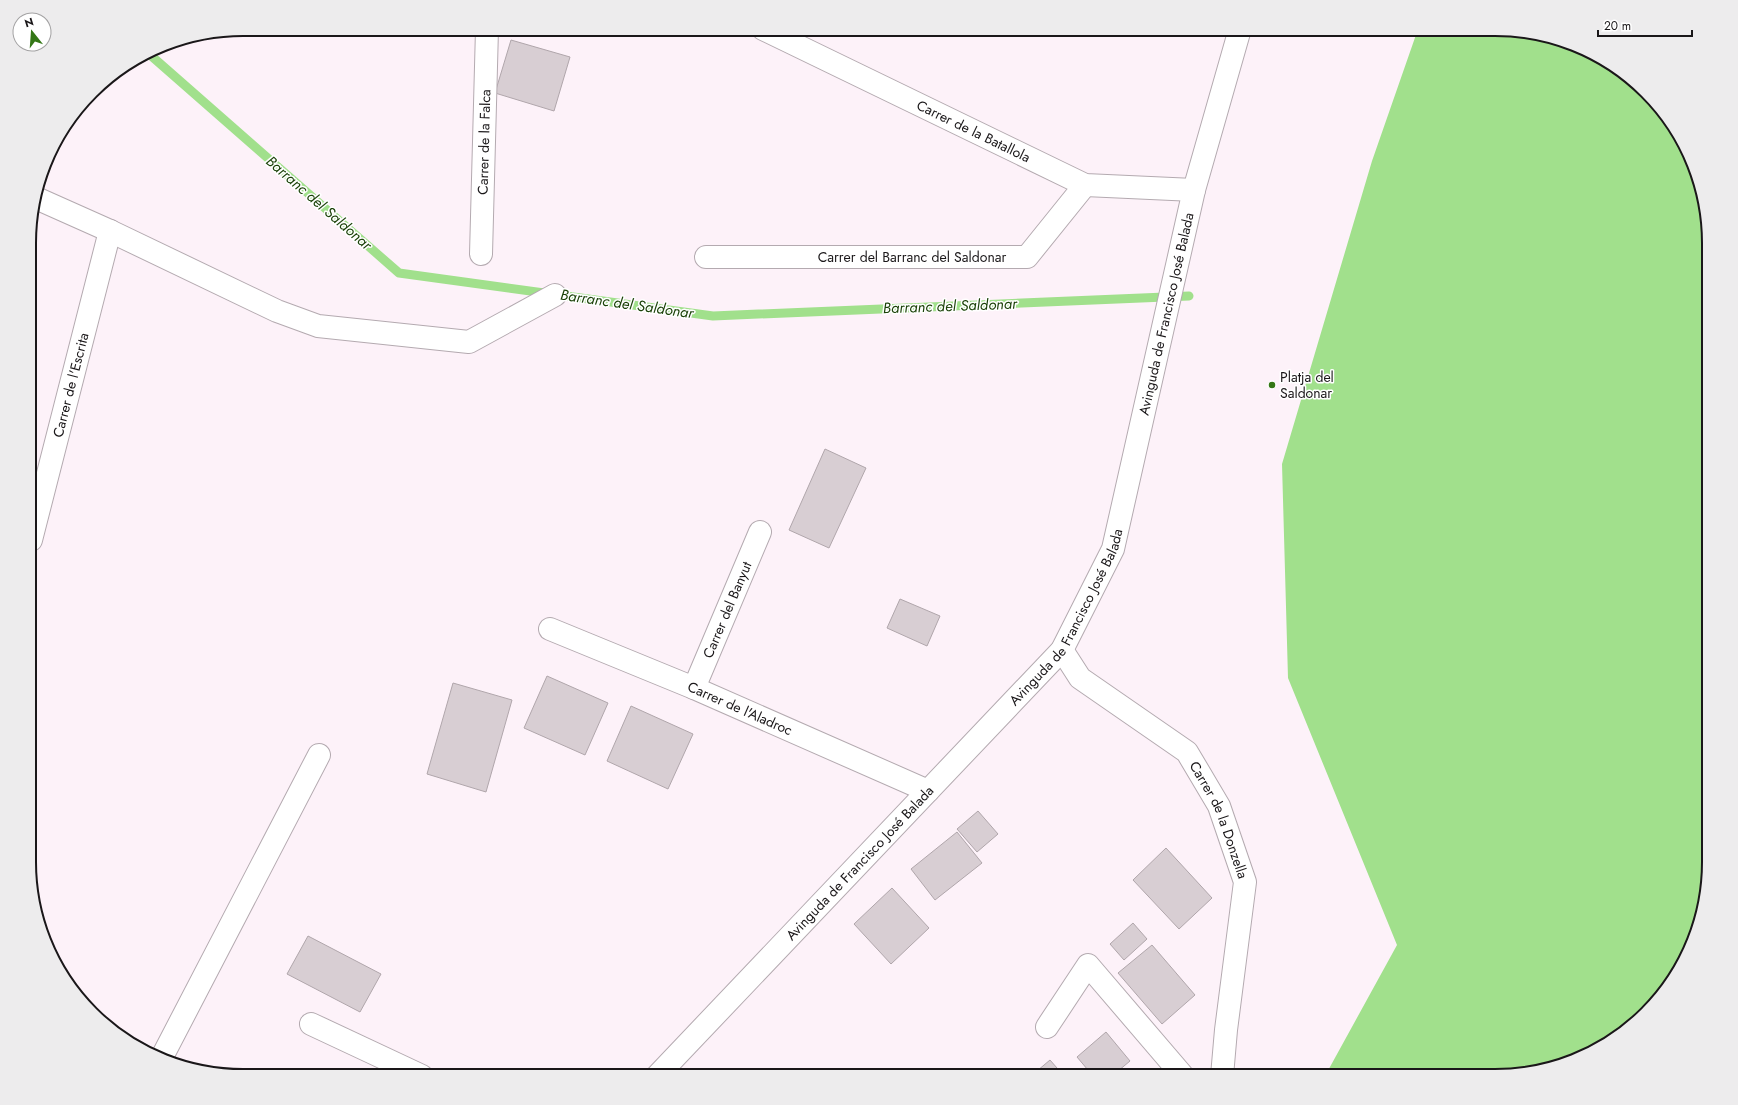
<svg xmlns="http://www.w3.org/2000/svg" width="1738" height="1105" viewBox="0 0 1738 1105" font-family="Jost,sans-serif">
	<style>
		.water { fill: #a1e08c }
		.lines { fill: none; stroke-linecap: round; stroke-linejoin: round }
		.stream { stroke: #a1e08c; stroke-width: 9 }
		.building { fill: #d8ced3; stroke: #b0a6ab }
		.minor-casing { stroke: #b4aab0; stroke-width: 24 }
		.tertiary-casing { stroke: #b4aab0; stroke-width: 24 }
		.minor { stroke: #fff; stroke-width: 22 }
		.tertiary { stroke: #fff; stroke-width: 22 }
		.poi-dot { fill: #347716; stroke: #fff; stroke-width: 1.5 }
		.labels { text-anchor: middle; stroke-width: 3; stroke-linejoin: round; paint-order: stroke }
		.street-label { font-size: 14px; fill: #1a1719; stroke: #fff }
		.poi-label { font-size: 14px; fill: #1a1719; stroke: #fff; text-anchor: start }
		.water-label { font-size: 15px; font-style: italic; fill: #1b4209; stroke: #fff }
		.rim { fill: none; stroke: #1a1719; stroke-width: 2 }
	</style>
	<rect width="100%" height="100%" fill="#fdf2f9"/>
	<polygon class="water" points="1418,29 1496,29 1564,40 1614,65 1647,92 1680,136 1702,187 1709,229 1709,876 1698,931 1673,981 1636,1023 1602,1047 1551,1069 1509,1076 1325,1076 1397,945 1288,678 1282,464 1372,161"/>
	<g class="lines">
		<polyline class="stream" points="148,53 399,273 713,316 1189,296"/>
	</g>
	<g class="building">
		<polygon points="511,40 570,57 554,111 495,93"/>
		<polygon points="825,449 866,468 829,548 789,530"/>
		<polygon points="900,599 940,616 927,646 887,628"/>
		<polygon points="547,676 608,703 585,755 524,728"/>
		<polygon points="453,683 512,700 486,792 427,774"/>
		<polygon points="631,706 693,734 668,789 607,761"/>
		<polygon points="978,811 998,834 977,852 957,829"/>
		<polygon points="957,832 982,863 935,900 911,869"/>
		<polygon points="1166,848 1212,898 1179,929 1133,880"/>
		<polygon points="892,888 929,928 891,964 854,924"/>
		<polygon points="1133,923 1147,939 1124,960 1110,944"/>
		<polygon points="308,936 381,974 360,1012 287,974"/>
		<polygon points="1152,945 1195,995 1162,1024 1118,973"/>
		<polygon points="1106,1032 1130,1061 1112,1076 1093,1076 1077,1057"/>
		<polygon points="1050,1060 1064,1076 1031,1076"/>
	</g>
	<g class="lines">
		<defs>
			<g id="minor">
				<path id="s1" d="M763 29 1085 185 1194 190"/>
				<polyline points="36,198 110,231 277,311 318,326 469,342 555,295"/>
				<path id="s2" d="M481 254 487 29"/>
				<path id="s3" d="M706 257H1027L1085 185"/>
				<path id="s4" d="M31 540 110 231"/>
				<path id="s5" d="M550 629 694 688 928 791"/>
				<path id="s6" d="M1062 650 1080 678 1187 752 1219 806 1245 882 1226 1030 1222 1076"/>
				<path id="s7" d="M694 688 760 532"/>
				<polyline points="311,1024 422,1076"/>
				<polyline points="1047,1027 1088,965 1183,1076"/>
				<polyline points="162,1057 319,755"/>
			</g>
			<g id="tertiary">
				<path id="s8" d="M657 1076 1062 650 1113 549 1194 190 1240 29"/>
			</g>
		</defs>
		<use href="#minor" class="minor-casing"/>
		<use href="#tertiary" class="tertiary-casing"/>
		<use href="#minor" class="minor"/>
		<use href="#tertiary" class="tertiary"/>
	</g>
	<circle class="poi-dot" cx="1272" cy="385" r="4"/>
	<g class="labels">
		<g class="street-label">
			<text dy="5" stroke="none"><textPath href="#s1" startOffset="234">Carrer de la Batallola</textPath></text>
			<text dy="5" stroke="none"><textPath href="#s2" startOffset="112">Carrer de la Falca</textPath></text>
			<text dy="5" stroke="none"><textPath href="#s3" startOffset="206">Carrer del Barranc del Saldonar</textPath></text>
			<text dy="5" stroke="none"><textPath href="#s8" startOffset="942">Avinguda de Francisco José Balada</textPath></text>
			<text dy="5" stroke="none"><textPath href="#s4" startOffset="160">Carrer de l'Escrita</textPath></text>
			<text dy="5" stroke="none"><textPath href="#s7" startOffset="85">Carrer del Banyut</textPath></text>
			<text dy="5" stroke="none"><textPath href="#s8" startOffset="618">Avinguda de Francisco José Balada</textPath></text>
			<text dy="5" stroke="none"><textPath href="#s5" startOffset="206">Carrer de l'Aladroc</textPath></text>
			<text dy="5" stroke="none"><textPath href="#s6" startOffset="239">Carrer de la Donzella</textPath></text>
			<text dy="5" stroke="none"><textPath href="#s8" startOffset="294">Avinguda de Francisco José Balada</textPath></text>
		</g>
		<g class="poi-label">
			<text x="1280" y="382">Platja del<tspan x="1280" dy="16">Saldonar</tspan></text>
		</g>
		<g class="water-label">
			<text transform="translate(319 203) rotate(41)" y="5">Barranc del Saldonar</text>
			<text transform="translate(627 304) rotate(8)" y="5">Barranc del Saldonar</text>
			<text transform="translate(950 306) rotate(-2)" y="5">Barranc del Saldonar</text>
		</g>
	</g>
	<path d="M0 0H1738V1105H0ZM243 36H1495A207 207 0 0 1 1702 243V862A207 207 0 0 1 1495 1069H243A207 207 0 0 1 36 862V243A207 207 0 0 1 243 36Z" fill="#edeced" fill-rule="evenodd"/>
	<path class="rim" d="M243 36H1495A207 207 0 0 1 1702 243V862A207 207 0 0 1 1495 1069H243A207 207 0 0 1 36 862V243A207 207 0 0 1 243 36Z"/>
	<g transform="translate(32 32) rotate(343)"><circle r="19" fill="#ffffff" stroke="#a3a2a3"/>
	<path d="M0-3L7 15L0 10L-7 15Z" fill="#347716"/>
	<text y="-6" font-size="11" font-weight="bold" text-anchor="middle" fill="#1a1719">N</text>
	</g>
	<path d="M1598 30v6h94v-6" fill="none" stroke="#1a1719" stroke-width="2"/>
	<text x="1604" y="30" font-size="12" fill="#1a1719" stroke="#ffffff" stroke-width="3" paint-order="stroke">20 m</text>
</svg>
